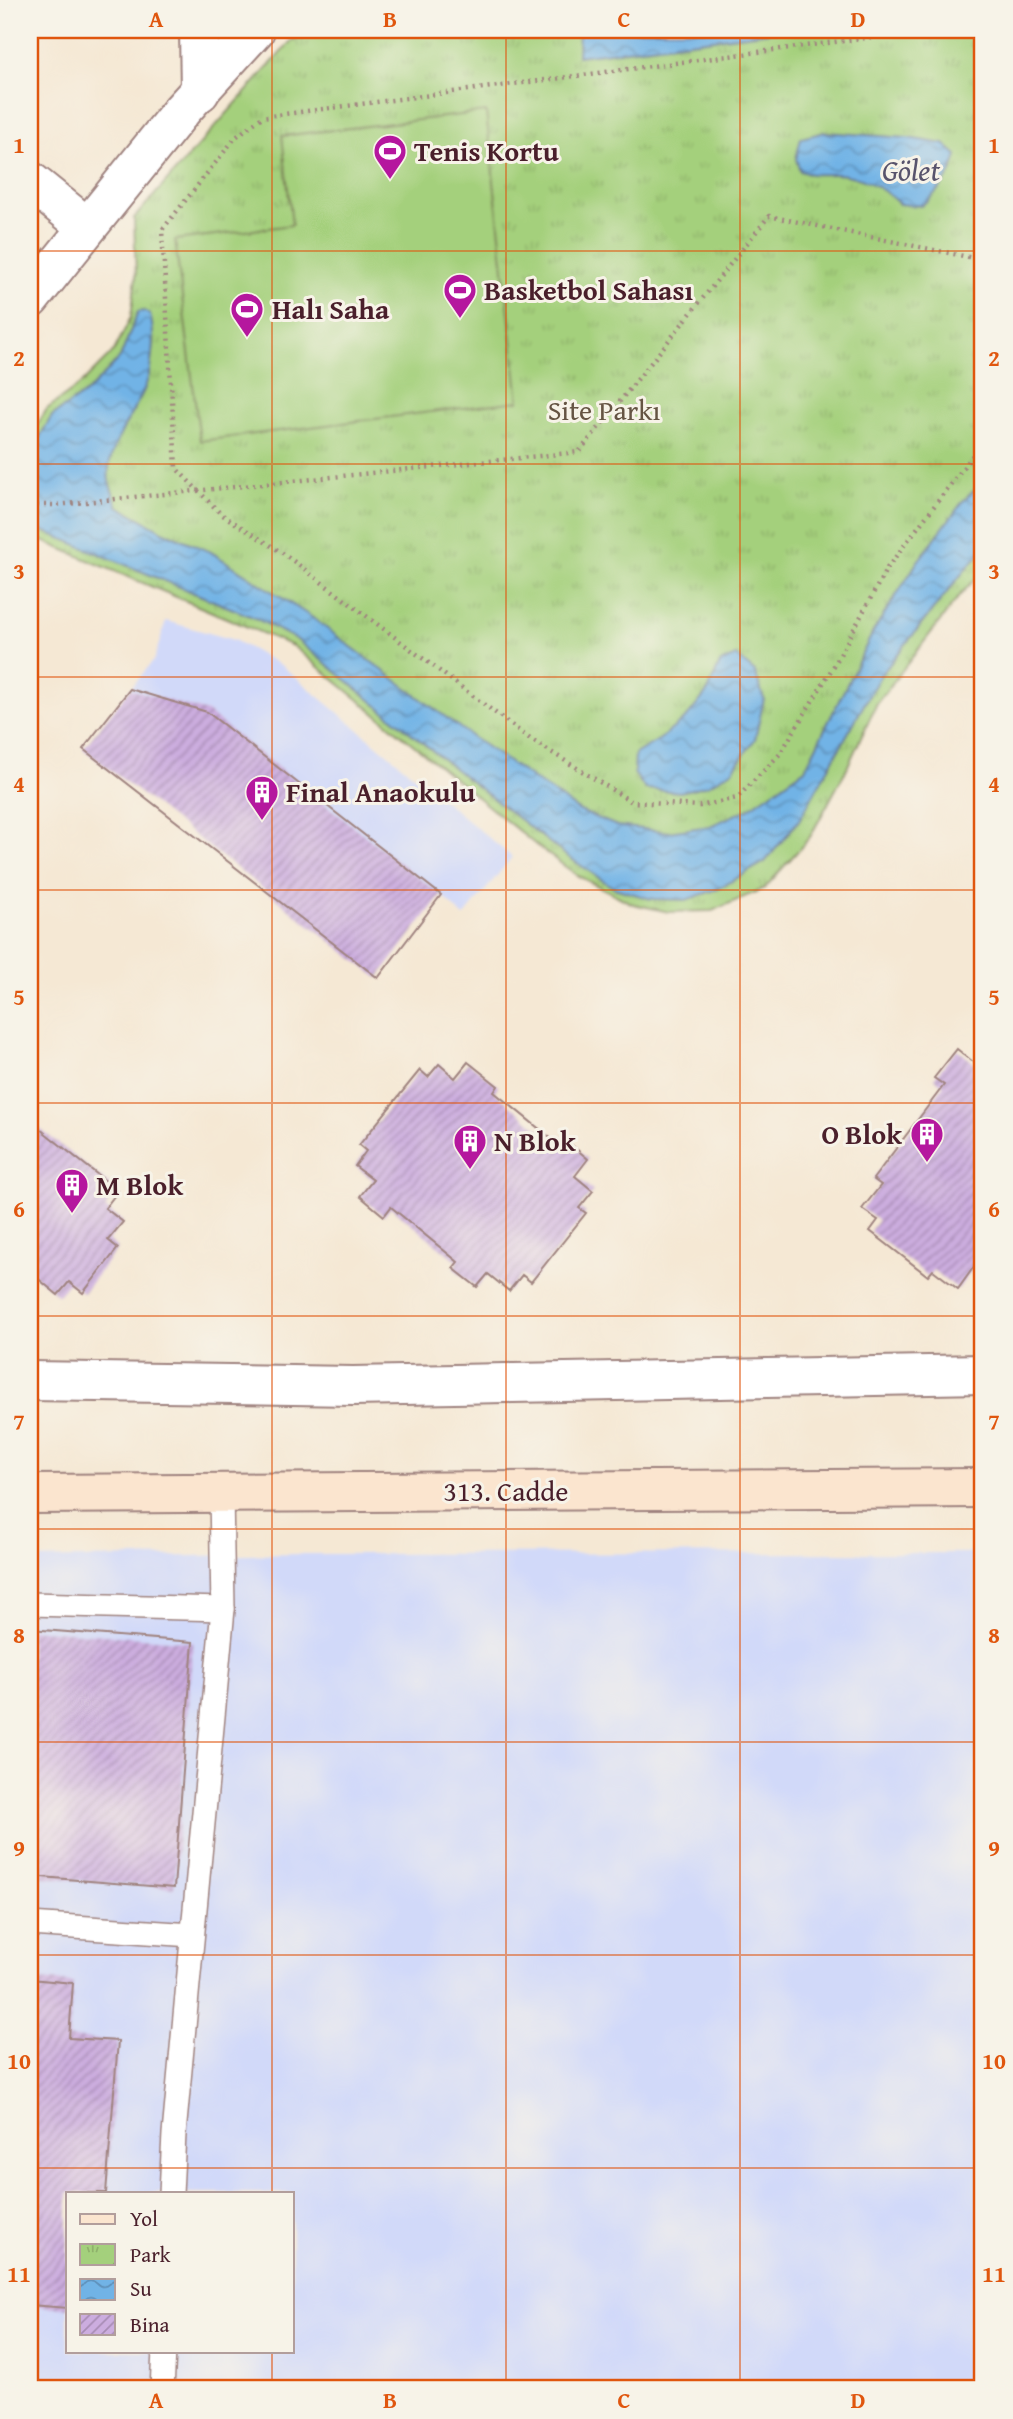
<svg xmlns="http://www.w3.org/2000/svg" width="1013" height="2419" viewBox="0 0 1013 2419" font-family="'Gentium Book Plus',serif">
	<style>
		.built { fill: #d1d9f9; fill-rule: evenodd }
		.park { fill: url(#park-tufts); stroke: #777854; stroke-width: 2 }
		.garden { fill: #a4d07c; stroke: #777854; stroke-width: 2 }
		.water { fill: url(#water-waves); stroke: #5e6988; stroke-width: 2 }
		.building { fill: url(#building-hatch) }
		.lines { fill: none; stroke-linecap: round; stroke-linejoin: round }
		.service-casing { stroke: #a08480; stroke-width: 26 }
		.minor-casing { stroke: #a08480; stroke-width: 42 }
		.secondary-casing { stroke: #a08480; stroke-width: 42 }
		.path { stroke: #a08480; stroke-width: 4.5; stroke-dasharray: 2 5; stroke-linecap: butt }
		.service { stroke: #fff; stroke-width: 23 }
		.minor { stroke: #fff; stroke-width: 38 }
		.secondary { stroke: #fbe5cf; stroke-width: 38 }
		.grid { fill: none; stroke: #e0560e; stroke-width: 2; stroke-opacity: 0.55 }
		.labels { text-anchor: middle; stroke-width: 6; stroke-linejoin: round; paint-order: stroke }
		.poi-label { font-size: 28px; font-weight: bold; fill: #4a1f2b; stroke: #f7f3e8; text-anchor: start }
		.park-label { font-size: 28px; fill: #655443; stroke: #f7f3e8 }
		.street-label { font-size: 28px; fill: #4a1f2b; stroke: #f7f3e8 }
		.water-label { font-size: 30px; font-style: italic; fill: #58536c; stroke: #f7f3e8 }
		.neatline { fill: none; stroke: #e0560e; stroke-width: 2.5 }
		.grid-label { font-size: 23px; text-anchor: middle; font-weight: bold; fill: #e0560e }
	</style>
	<defs>
		<pattern id="park-tufts" width="24" height="20" patternUnits="userSpaceOnUse" patternTransform="scale(1.75)"><rect width="24" height="20" fill="#a4d07c"/><path d="M3 7l-1-3M5 7V3M7 7l1-3M15 17l-1-3M17 17v-4M19 17l1-3" fill="none" stroke="#8fb26b"/></pattern>
		<pattern id="water-waves" width="16" height="10" patternUnits="userSpaceOnUse" patternTransform="scale(1.75)"><rect width="16" height="10" fill="#71b3e6"/><path d="M0 5q4-4 8 0t8 0" fill="none" stroke="#5f91bb"/></pattern>
		<pattern id="building-hatch" width="6" height="6" patternUnits="userSpaceOnUse" patternTransform="scale(1.75)"><rect width="6" height="6" fill="#ccaddf"/><path d="M-1 1l2-2M0 6l6-6M5 7l2-2" fill="none" stroke="#a88cb5"/></pattern>
	</defs>
	<rect width="100%" height="100%" fill="#f7f3e8"/>
	<filter id="ink" filterUnits="userSpaceOnUse"><feTurbulence type="fractalNoise" baseFrequency=".0143" numOctaves="2"/><feDisplacementMap in="SourceGraphic" scale="14" xChannelSelector="R" yChannelSelector="G"/><feConvolveMatrix kernelMatrix="1 2 1 2 8 2 1 2 1" color-interpolation-filters="sRGB"/></filter>
	<filter id="wash" filterUnits="userSpaceOnUse"><feTurbulence type="fractalNoise" baseFrequency=".00686" numOctaves="4" result="noise"/><feDisplacementMap in="SourceGraphic" scale="28" xChannelSelector="R" yChannelSelector="G"/><feGaussianBlur stdDeviation="1.57" result="paint"/><feColorMatrix in="noise" values="0 0 0 0 0 0 0 0 0 0 0 0 0 0 0 0 0 1.4 0 .05"/><feComposite in="paint" operator="in"/></filter>
	<g filter="url(#wash)">
		<rect width="100%" height="100%" fill="#f5e8d4"/>
		<g class="built">
			<polygon points="166,621 234,640 282,666 512,857 464,917 441,895 207,712 130,689 154,660"/>
			<path d="M983 1553V2389H30V1559L300 1554ZM68 2193H292V2351H68Z"/>
		</g>
		<polygon class="park" points="357,30 983,30 983,571 961,594 877,703 845,772 810,837 765,888 712,911 669,912 633,904 578,876 537,846 293,646 33,537 30,531 30,436 47,409 81,384 114,351 131,317 136,277 134,218 292,40"/>
		<polygon class="garden" points="486,112 519,401 200,441 175,240 292,225 282,136"/>
		<g class="water">
			<polygon points="579,30 786,30 578,56"/>
			<path d="M825 132 908 138 944 144 957 155C952 177 938 192 921 206L899 204C883 187 858 174 834 174 821 174 812 176 800 171L796 159 801 138Z"/>
			<path d="M144 311 150 315C156 334 152 371 144 390 133 414 104 453 109 481 111 489 115 498 118 506L163 531 211 552 310 616 475 739 580 811 617 826 668 832 710 826 748 809 805 769 873 632 918 561 964 500 983 482V551L969 565 880 676 800 819 765 862 718 889 686 900 651 899 614 888 564 854 455 769 296 639 255 618 43 531 30 513V453L52 416 88 391 120 358 138 312Z"/>
			<polygon points="736,656 755,672 764,699 755,739 732,771 708,785 680,792 645,789 634,773 635,754 660,739 688,716 708,691 720,663"/>
		</g>
		<g id="blocks">
			<g class="building">
				<polygon points="130,689 207,712 441,895 378,978 83,749"/>
				<polygon points="957,1049 983,1070 983,1254 958,1289 933,1270 928,1276 870,1231 878,1220 862,1209 881,1185 873,1179 944,1085 934,1078"/>
				<polygon points="468,1062 498,1086 494,1092 558,1144 563,1138 588,1159 575,1176 593,1191 579,1208 586,1213 531,1282 522,1275 509,1291 488,1274 477,1287 453,1268 458,1262 391,1207 384,1216 360,1196 373,1180 355,1166 366,1151 359,1145 420,1070 428,1077 439,1064 455,1078"/>
				<polygon points="30,1121 118,1191 105,1208 123,1222 108,1240 118,1248 83,1293 69,1282 58,1295 30,1272"/>
				<polygon points="30,1629 193,1642 174,1888 30,1876"/>
				<polygon points="30,1979 73,1983 69,2038 118,2041 106,2193 68,2193 68,2308 30,2305"/>
			</g>
		</g>
	</g>
	<g filter="url(#ink)">
		<use href="#blocks" fill-opacity="0" stroke="#a08480" stroke-width="2"/>
		<g class="lines">
			<defs>
				<g id="service">
					<polyline points="30,1604 223,1609"/>
					<polyline points="30,1924 192,1935"/>
					<polyline points="171,2193 174,2134 223,1609 221,1493"/>
					<polyline points="162,2389 164,2351"/>
				</g>
				<g id="minor">
					<polyline points="199,30 200,92"/>
					<polyline points="30,181 87,227"/>
					<polyline points="30,299 182,110 255,30"/>
					<polyline points="30,1381 353,1386 983,1374"/>
				</g>
				<polyline id="secondary" points="30,1494 983,1488"/>
			</defs>
			<use href="#service" class="service-casing"/>
			<use href="#minor" class="minor-casing"/>
			<use href="#secondary" class="secondary-casing"/>
			<g class="path">
				<polyline points="983,35 904,33 262,117 236,137 162,230 176,468 221,514 284,554 530,739 632,802 700,806 737,798 780,754 835,664 887,568 973,455 983,451"/>
				<polyline points="30,505 56,505 579,452 769,216 983,260"/>
			</g>
			<use href="#service" class="service"/>
			<use href="#minor" class="minor"/>
			<use href="#secondary" class="secondary"/>
		</g>
	</g>
	<path class="grid" d="M272 30V2193M506 30V2389M740 30V2389M30 251H983M30 464H983M30 677H983M30 890H983M30 1103H983M30 1316H983M30 1529H983M30 1742H983M30 1955H983M30 2168H983M272 2351V2389"/>
	<defs>
		<symbol id="stadium-pin" viewBox="-11 -11 22 30"><path d="M0 17L-7.5 6A9.5 9.5 0 1 1 7.5 6Z" fill="#b5179e" stroke="#f7f3e8"/><path d="M0-5a6.5 5 0 1 0 0 10a6.5 5 0 1 0 0-10ZM-3.5-1.8h7v3.6h-7Z" fill="#fff"/></symbol>
		<symbol id="building-pin" viewBox="-11 -11 22 30"><path d="M0 17L-7.5 6A9.5 9.5 0 1 1 7.5 6Z" fill="#b5179e" stroke="#f7f3e8"/><path d="M-4-6H4V6H1V3H-1V6H-4ZM-2.5-4.3h1.7v1.8h-1.7ZM.8-4.3h1.7v1.8H.8ZM-2.5-1h1.7V.8h-1.7ZM.8-1h1.7V.8H.8Z" fill="#fff"/></symbol>
	</defs>
	<g fill-rule="evenodd">
		<use href="#stadium-pin" x="371" y="132" width="38" height="52"/>
		<use href="#stadium-pin" x="441" y="271" width="38" height="52"/>
		<use href="#stadium-pin" x="228" y="290" width="38" height="52"/>
		<use href="#building-pin" x="243" y="773" width="38" height="52"/>
		<use href="#building-pin" x="908" y="1115" width="38" height="52"/>
		<use href="#building-pin" x="451" y="1122" width="38" height="52"/>
		<use href="#building-pin" x="53" y="1166" width="38" height="52"/>
	</g>
	<g class="labels">
		<g class="poi-label">
			<text x="414" y="161">Tenis Kortu</text>
			<text x="484" y="300">Basketbol Sahası</text>
			<text x="272" y="319">Halı Saha</text>
			<text x="286" y="802">Final Anaokulu</text>
			<text x="902" y="1144" text-anchor="end">O Blok</text>
			<text x="494" y="1151">N Blok</text>
			<text x="96" y="1195">M Blok</text>
		</g>
		<g class="park-label">
			<text x="604" y="420">Site Parkı</text>
		</g>
		<g class="street-label">
			<text x="506" y="1501">313. Cadde</text>
		</g>
		<g class="water-label">
			<text x="911" y="181">Gölet</text>
		</g>
	</g>
	<rect width="1013" height="2419" fill="none" stroke="#f7f3e8" stroke-width="77"/>
	<rect x="66" y="2192" width="228" height="161" fill="#f7f3e8" stroke="#b29e9c" stroke-width="2"/>
	<rect x="80" y="2214" width="35" height="10" fill="#fbe5cf" stroke="#b29e9c" stroke-width="2"/>
	<text x="130" y="2226" font-size="21" fill="#4a1f2b">Yol</text>
	<rect x="80" y="2244" width="35" height="21" fill="url(#park-tufts)" stroke="#b29e9c" stroke-width="2"/>
	<text x="130" y="2262" font-size="21" fill="#4a1f2b">Park</text>
	<rect x="80" y="2279" width="35" height="21" fill="url(#water-waves)" stroke="#b29e9c" stroke-width="2"/>
	<text x="130" y="2296" font-size="21" fill="#4a1f2b">Su</text>
	<rect x="80" y="2314" width="35" height="21" fill="url(#building-hatch)" stroke="#b29e9c" stroke-width="2"/>
	<text x="130" y="2332" font-size="21" fill="#4a1f2b">Bina</text>
	<rect x="38" y="38" width="936" height="2342" class="neatline"/>
	<g class="grid-label">
		<text x="156" y="27">A</text>
		<text x="390" y="27">B</text>
		<text x="624" y="27">C</text>
		<text x="858" y="27">D</text>
		<text x="19" y="153">1</text>
		<text x="994" y="153">1</text>
		<text x="19" y="366">2</text>
		<text x="994" y="366">2</text>
		<text x="19" y="579">3</text>
		<text x="994" y="579">3</text>
		<text x="19" y="792">4</text>
		<text x="994" y="792">4</text>
		<text x="19" y="1005">5</text>
		<text x="994" y="1005">5</text>
		<text x="19" y="1217">6</text>
		<text x="994" y="1217">6</text>
		<text x="19" y="1430">7</text>
		<text x="994" y="1430">7</text>
		<text x="19" y="1643">8</text>
		<text x="994" y="1643">8</text>
		<text x="19" y="1856">9</text>
		<text x="994" y="1856">9</text>
		<text x="19" y="2069">10</text>
		<text x="994" y="2069">10</text>
		<text x="19" y="2282">11</text>
		<text x="994" y="2282">11</text>
		<text x="156" y="2408">A</text>
		<text x="390" y="2408">B</text>
		<text x="624" y="2408">C</text>
		<text x="858" y="2408">D</text>
	</g>
</svg>
